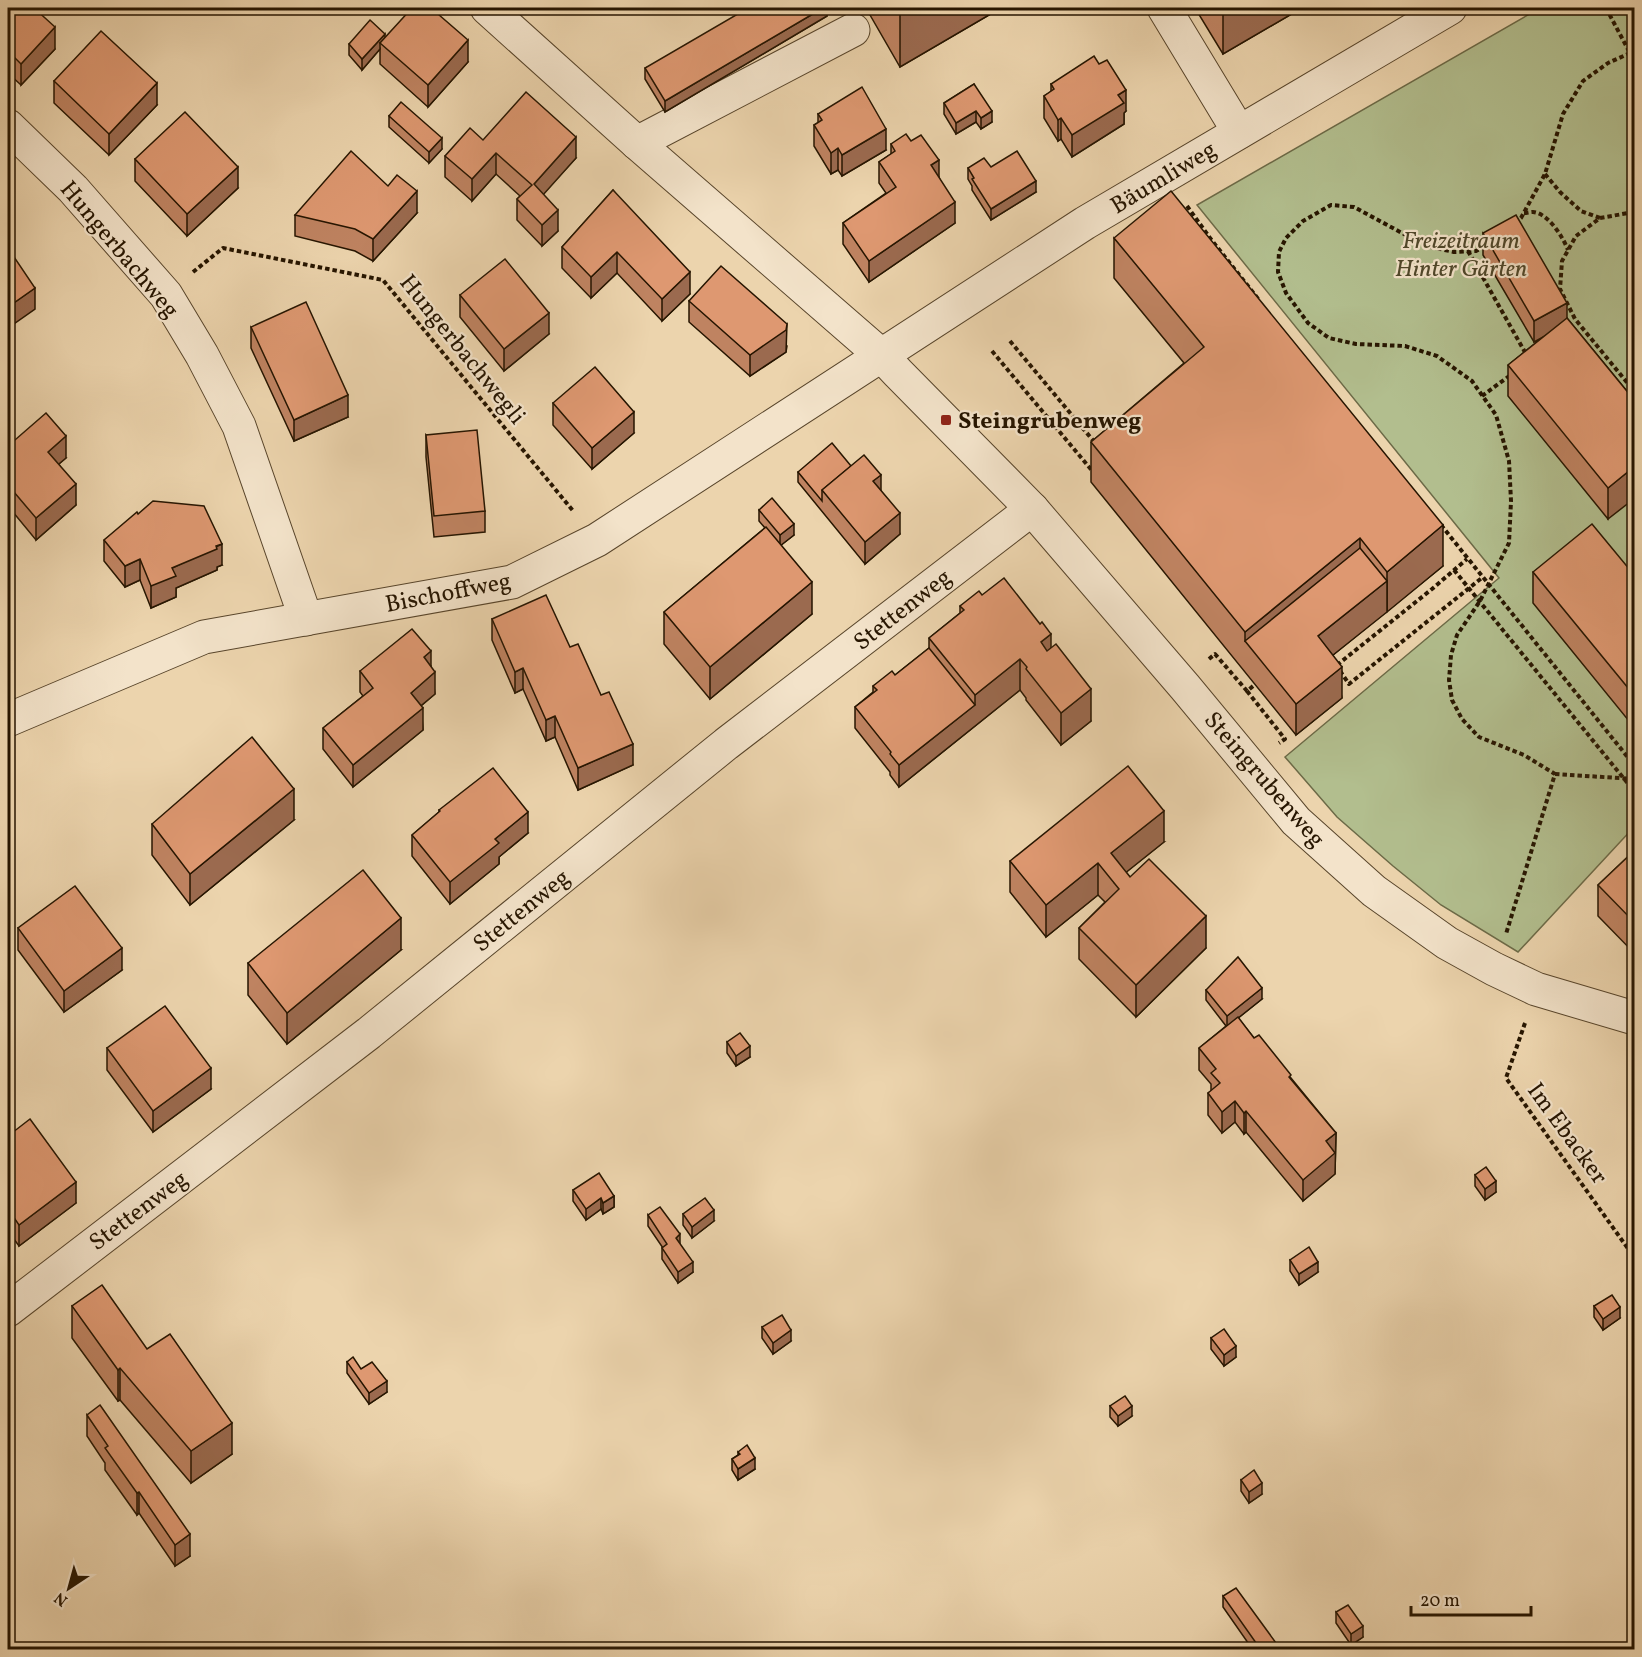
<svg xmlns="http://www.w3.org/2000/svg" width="1642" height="1657" viewBox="0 0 1642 1657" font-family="Vollkorn,serif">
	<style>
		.green { fill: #b2be8e; stroke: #6c6a47; stroke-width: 1.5 }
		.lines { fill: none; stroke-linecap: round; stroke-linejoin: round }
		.minor-casing { stroke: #58452b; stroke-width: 35 }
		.path { stroke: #261500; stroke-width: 4; stroke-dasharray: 4.5 3; stroke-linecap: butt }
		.minor { stroke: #f3e3ca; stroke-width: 33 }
		.wall { fill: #bf8361; stroke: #261500; stroke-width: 1.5 }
		.shaded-wall { fill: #9b6a4f; stroke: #261500; stroke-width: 1.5 }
		.building { fill: #de9871; stroke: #261500; stroke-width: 1.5 }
		.poi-dot { fill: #8f2418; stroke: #f3e3ca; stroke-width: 2 }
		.labels { text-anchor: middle; stroke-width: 4.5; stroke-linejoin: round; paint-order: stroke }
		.street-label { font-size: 24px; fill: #261500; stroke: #f3e3ca }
		.park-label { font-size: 24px; font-style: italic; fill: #50482b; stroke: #f3e3ca }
		.poi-label { font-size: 24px; font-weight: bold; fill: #261500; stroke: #f3e3ca; text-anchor: start }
	</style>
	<rect width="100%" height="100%" fill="#ecd4ad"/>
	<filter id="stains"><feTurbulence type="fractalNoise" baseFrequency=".00333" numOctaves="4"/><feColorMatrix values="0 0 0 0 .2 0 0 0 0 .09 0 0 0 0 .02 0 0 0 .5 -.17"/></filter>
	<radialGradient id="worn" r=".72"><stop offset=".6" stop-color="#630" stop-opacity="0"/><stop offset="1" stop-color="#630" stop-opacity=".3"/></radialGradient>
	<polygon class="green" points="1540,8 1634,8 1634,827 1518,952 1441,905 1393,866 1337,817 1285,757 1499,578 1197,205"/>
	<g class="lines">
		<defs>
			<g id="minor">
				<polyline points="487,8 637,143 882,356 898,373 1032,509 1185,687 1296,821 1374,891 1447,943 1494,969 1536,989 1634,1018"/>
				<polyline points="1164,8 1239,132"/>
				<polyline points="8,126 73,189 166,295 202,355 239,426 306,619"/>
				<polyline points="637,143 853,30"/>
				<polyline points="8,720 204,637 512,582 597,540 1085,223 1450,8"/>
				<polyline points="8,1310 369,1033 726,744 1032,509"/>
			</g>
		</defs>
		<use href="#minor" class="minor-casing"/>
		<g class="path">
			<polyline points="1606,8 1630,53"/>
			<polyline points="1545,174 1560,192 1581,211 1600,218"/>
			<polyline points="1187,206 1210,238 1259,300"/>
			<polyline points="1634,212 1600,218 1576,236 1562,261 1560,289 1575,319 1634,391"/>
			<path d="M1524 213C1527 213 1530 212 1533 212 1548 213 1563 237 1568 250"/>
			<polyline points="1515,223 1521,218 1545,174 1563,114 1583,81 1608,63 1630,53 1634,54"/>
			<polyline points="1485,246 1476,251 1454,252 1426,246 1354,207 1331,205 1303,221 1286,238 1279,252 1278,272 1286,293 1308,323 1329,338 1356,344 1405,346 1437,356 1472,381 1496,415 1509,461 1511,501 1509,543 1480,601 1457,635 1451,655 1449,680 1452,700 1462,719 1479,737 1524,755 1555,774 1506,934"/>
			<polyline points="1468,251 1526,354"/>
			<polyline points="193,272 223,248 383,280 574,512"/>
			<polyline points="1010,341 1096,444"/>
			<polyline points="992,351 1094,473"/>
			<polyline points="1482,396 1512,374"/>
			<polyline points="1441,525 1634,765"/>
			<polyline points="1454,570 1634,791"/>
			<polyline points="1209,659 1215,654 1247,691 1258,682"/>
			<polyline points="1337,665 1432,589 1467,559"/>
			<polyline points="1340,671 1349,684 1483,577"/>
			<polyline points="1247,691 1285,739 1279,743"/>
			<polyline points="1555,774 1634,779"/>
			<polyline points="1525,1023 1506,1078 1634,1257"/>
		</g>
		<use href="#minor" class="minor"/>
	</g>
	<g class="wall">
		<polygon points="8,8 36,8 55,49 21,85 8,73"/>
		<polygon points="827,8 827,16 665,112 645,79 645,68"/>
		<polygon points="866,8 1001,8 900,67"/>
		<polygon points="1195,8 1302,8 1223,54"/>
		<polygon points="385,38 468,62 428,107 380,64 380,49 362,70 349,55 349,44"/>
		<polygon points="54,81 157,105 109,155 54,103"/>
		<polygon points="974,84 992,122 981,129 976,122 956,134 944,114 944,103"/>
		<polygon points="1051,84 1126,111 1124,113 1124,124 1072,157 1061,139 1058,141 1044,118 1044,96 1051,92"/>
		<polygon points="818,114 886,150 842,176 838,170 831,174 814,146 814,125 818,123"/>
		<polygon points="389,116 442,149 429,163 389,127"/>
		<polygon points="483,140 576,158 543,194 558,231 542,246 517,220 517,199 520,196 496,174 472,201 445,177 445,156"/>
		<polygon points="911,141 939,177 955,223 869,282 843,244 843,223 886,193 879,183 879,162 891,154 891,144"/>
		<polygon points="135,159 238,188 187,236 135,181"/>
		<polygon points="991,167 1036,192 991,220 972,190 972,186 968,179 968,168"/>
		<polygon points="613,190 690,294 662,321 617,273 591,298 562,268 562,247"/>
		<polygon points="417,213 373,261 355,251 295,236 295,215"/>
		<polygon points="1483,233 1567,318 1635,401 1608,519 1508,396 1508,365 1542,338 1534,342 1483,255"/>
		<polygon points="1114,238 1443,566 1333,655 1342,698 1296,735 1091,482 1091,442 1184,363 1114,278"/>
		<polygon points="460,295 549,334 504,371 460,317"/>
		<polygon points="689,301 787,346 786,352 750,376 689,322"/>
		<polygon points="251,327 348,417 294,441 251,348"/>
		<polygon points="553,403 634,433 592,469 553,425"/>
		<polygon points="426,435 485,511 485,532 434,537 426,457"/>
		<polygon points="8,446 66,458 59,464 76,505 36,540 8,506"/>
		<polygon points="851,466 881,491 900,534 865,564 798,482 798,472"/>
		<polygon points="759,510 794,535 781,545 812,614 710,699 664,644 664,612 765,528 759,521"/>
		<polygon points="138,514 222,565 217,567 217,570 176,588 176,597 151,608 140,580 125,587 104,561 104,540"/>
		<polygon points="1533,572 1635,576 1635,724 1633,726 1533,603"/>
		<polygon points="982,595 1051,648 1091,721 1061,745 1026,700 1026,698 1020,690 899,787 890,775 890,772 855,728 855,707 873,692 873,686 895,675 929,648 929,638 960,613 960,606"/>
		<polygon points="492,619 570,647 601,695 633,765 578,790 555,737 546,741 523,689 515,693 492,640"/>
		<polygon points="431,666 435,694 421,706 423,730 353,787 323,749 323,728 363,696 360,692 360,671"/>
		<polygon points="439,810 528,833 499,857 499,864 450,904 412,856 412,835 439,812"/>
		<polygon points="294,820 190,905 152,855 152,824"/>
		<polygon points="1164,842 1126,872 1130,877 1206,948 1136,1017 1079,959 1079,928 1105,902 1098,895 1046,937 1010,892 1010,861"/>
		<polygon points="1635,850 1635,954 1598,916 1598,885"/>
		<polygon points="18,928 122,970 64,1012 18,950"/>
		<polygon points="401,950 287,1044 248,995 248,963"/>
		<polygon points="1206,990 1262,999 1238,1018 1254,1038 1291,1078 1336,1133 1335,1174 1303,1201 1246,1132 1244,1134 1235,1122 1222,1133 1208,1115 1208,1093 1211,1091 1211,1084 1199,1070 1199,1048 1226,1026 1206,1000"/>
		<polygon points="727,1042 750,1057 736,1066 727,1053"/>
		<polygon points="107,1048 211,1089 153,1132 107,1070"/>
		<polygon points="8,1136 76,1203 19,1246 8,1231"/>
		<polygon points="1475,1175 1496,1192 1485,1200 1475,1186"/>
		<polygon points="573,1190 614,1196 614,1207 603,1214 601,1209 586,1220 573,1201"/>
		<polygon points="683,1214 714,1221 692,1238 683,1225"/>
		<polygon points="648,1215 693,1272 678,1283 662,1259 662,1248 663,1248 648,1226"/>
		<polygon points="1290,1260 1318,1272 1299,1285 1290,1271"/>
		<polygon points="72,1306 147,1349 232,1454 191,1483 120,1400 118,1401 72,1338"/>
		<polygon points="1594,1306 1620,1318 1603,1330 1594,1317"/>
		<polygon points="762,1327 791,1341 773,1354 762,1338"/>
		<polygon points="1211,1338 1236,1357 1224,1366 1211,1349"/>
		<polygon points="347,1362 387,1392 369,1404 347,1373"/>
		<polygon points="1110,1406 1132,1416 1118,1426 1110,1417"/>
		<polygon points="87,1415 190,1556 175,1566 139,1513 137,1515 105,1470 105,1463 87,1436"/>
		<polygon points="738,1452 755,1469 738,1480 732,1470 732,1459 738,1455"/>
		<polygon points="1241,1480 1262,1494 1249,1503 1241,1491"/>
		<polygon points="1223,1596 1279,1650 1253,1650 1223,1607"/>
		<polygon points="1336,1612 1363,1637 1351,1645 1336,1623"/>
	</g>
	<g class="shaded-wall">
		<polygon points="823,8 827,8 827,16 665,112 665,101"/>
		<polygon points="904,8 1001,8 900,67 900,10"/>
		<polygon points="1233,8 1302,8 1223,54 1223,14"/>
		<polygon points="55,27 55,49 21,85 21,64"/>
		<polygon points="385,34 385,44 380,43 380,49 362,70 362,59"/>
		<polygon points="468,40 468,62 428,107 428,85"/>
		<polygon points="157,83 157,105 109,155 109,134"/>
		<polygon points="1126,90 1126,111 1124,113 1124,124 1072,157 1072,135 1118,95"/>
		<polygon points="976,111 976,122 956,134 956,123"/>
		<polygon points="992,111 992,122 981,129 981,118"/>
		<polygon points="1061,118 1061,139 1058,141 1058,120"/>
		<polygon points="886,129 886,150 842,176 842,155"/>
		<polygon points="576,137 576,158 534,205 534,184"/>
		<polygon points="442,138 442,149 429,163 429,152"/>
		<polygon points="838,148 838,170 831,174 831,153"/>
		<polygon points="496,153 496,174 472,201 472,179"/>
		<polygon points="939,160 939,181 931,165"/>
		<polygon points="238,167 238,188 187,236 187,214"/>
		<polygon points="1036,181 1036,192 991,220 991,209"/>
		<polygon points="417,191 417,213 373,261 373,239"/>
		<polygon points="955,202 955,223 869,282 869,261"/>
		<polygon points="558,210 558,231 542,246 542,225"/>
		<polygon points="617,252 617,273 591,298 591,277"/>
		<polygon points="690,272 690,294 662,321 662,299"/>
		<polygon points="35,288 35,309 8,328 8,307"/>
		<polygon points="1567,303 1567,324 1534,342 1534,321"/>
		<polygon points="549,313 549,334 504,371 504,349"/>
		<polygon points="787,324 786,352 750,376 750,355"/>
		<polygon points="348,395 348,417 294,441 294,420"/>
		<polygon points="634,412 634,433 592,469 592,448"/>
		<polygon points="66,436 66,458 48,473 48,452"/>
		<polygon points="1635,466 1635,498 1608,519 1608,488"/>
		<polygon points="881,475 881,496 873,481"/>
		<polygon points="76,484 76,505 36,540 36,518"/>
		<polygon points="900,513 900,534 865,564 865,542"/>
		<polygon points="794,524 794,535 780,546 780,535"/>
		<polygon points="1443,525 1443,566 1387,612 1387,572"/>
		<polygon points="1360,538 1360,579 1245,641 1245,632"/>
		<polygon points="222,544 222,565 217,567 217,570 176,588 176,597 151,608 151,586 172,568"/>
		<polygon points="140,559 140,580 125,587 125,566"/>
		<polygon points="1387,581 1387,612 1318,667 1318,636"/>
		<polygon points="812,582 812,614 710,699 710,667"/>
		<polygon points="1051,634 1051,666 1041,642"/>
		<polygon points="431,651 431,673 424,657"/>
		<polygon points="1020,659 1020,690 899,787 899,765 975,705 975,695"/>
		<polygon points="1342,667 1342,698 1296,735 1296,704"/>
		<polygon points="523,668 523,689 515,693 515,672"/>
		<polygon points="435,672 435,694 411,714 411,693"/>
		<polygon points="1091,689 1091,721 1061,745 1061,713"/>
		<polygon points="1635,693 1635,724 1633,726 1633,694"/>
		<polygon points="423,708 423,730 353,787 353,765"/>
		<polygon points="555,716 555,737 546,741 546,720"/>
		<polygon points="633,744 633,765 578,790 578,768"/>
		<polygon points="294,789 294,820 190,905 190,874"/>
		<polygon points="1164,811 1164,842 1114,882 1111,853"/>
		<polygon points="528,812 528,833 499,857 499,864 450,904 450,882 495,839"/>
		<polygon points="1098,863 1098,895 1046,937 1046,905"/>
		<polygon points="1206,916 1206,948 1136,1017 1136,985"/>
		<polygon points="401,918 401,950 287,1044 287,1013"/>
		<polygon points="122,948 122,970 64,1012 64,991"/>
		<polygon points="1262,988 1262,999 1227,1027 1227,1016"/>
		<polygon points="750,1046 750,1057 736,1066 736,1056"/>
		<polygon points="211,1068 211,1089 153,1132 153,1111"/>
		<polygon points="1235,1101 1235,1122 1222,1133 1222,1112"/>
		<polygon points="1246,1111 1246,1132 1244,1134 1244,1113"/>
		<polygon points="1336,1133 1335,1174 1303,1201 1303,1180 1326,1141"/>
		<polygon points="1496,1181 1496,1192 1485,1200 1485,1189"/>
		<polygon points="76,1182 76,1203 19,1246 19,1225"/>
		<polygon points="614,1196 614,1207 603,1214 603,1203"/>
		<polygon points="601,1198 601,1209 586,1220 586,1209"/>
		<polygon points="714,1210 714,1221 692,1238 692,1227"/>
		<polygon points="680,1234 680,1245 676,1238"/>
		<polygon points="693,1262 693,1272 678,1283 678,1272"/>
		<polygon points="1318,1262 1318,1272 1299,1285 1299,1274"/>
		<polygon points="1620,1307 1620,1318 1603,1330 1603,1319"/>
		<polygon points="791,1330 791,1341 773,1354 773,1343"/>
		<polygon points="1236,1346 1236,1357 1224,1366 1224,1355"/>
		<polygon points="120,1368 120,1400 118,1401 118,1370"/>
		<polygon points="387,1381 387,1392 369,1404 369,1393"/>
		<polygon points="1132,1406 1132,1416 1118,1426 1118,1416"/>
		<polygon points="232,1423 232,1454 191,1483 191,1451"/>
		<polygon points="755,1458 755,1469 738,1480 738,1469"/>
		<polygon points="1262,1483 1262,1494 1249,1503 1249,1492"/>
		<polygon points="139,1492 139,1513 137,1515 137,1493"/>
		<polygon points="190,1534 190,1556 175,1566 175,1545"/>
		<polygon points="1363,1626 1363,1637 1351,1645 1351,1634"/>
	</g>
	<g class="building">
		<polygon points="8,8 34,8 55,27 21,64 8,51"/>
		<polygon points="412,8 431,8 468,40 428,85 380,43"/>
		<polygon points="748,8 823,8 665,101 645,68"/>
		<polygon points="1219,8 1233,8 1223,14"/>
		<polygon points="370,20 385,34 362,59 349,44"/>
		<polygon points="101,31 157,83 109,134 54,81"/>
		<polygon points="1094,56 1099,64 1107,60 1126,90 1118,95 1124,103 1072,135 1061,118 1058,120 1044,96 1054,89 1051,84"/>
		<polygon points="974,84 992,111 981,118 976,111 956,123 944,103"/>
		<polygon points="862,87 886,129 842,155 838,148 831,153 814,125 822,120 818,114"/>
		<polygon points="526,92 576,137 534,184 558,210 542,225 517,199 532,185 496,153 472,179 445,156 470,128 483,140"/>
		<polygon points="401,102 442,138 429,152 389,116"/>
		<polygon points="185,112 238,167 187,214 135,159"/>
		<polygon points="906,134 911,141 921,135 939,160 931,165 955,202 869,261 843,223 896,187 879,162 895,151 891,144"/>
		<polygon points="351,151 388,186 397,175 417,191 373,239 355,229 295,215"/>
		<polygon points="1017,151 1036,181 991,209 972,179 974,178 968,168 984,158 991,167"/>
		<polygon points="613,190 690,272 662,299 617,252 591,277 562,247"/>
		<polygon points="1171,191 1443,525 1387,572 1360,538 1245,632 1091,442 1204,347 1114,238"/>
		<polygon points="1516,215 1567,303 1534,321 1483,233"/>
		<polygon points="8,248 35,288 8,307"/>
		<polygon points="505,259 549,313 504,349 460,295"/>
		<polygon points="721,266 787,324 786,330 750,355 689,301"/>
		<polygon points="306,302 348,395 294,420 251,327"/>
		<polygon points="1567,318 1635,401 1635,466 1608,488 1508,365"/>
		<polygon points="595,367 634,412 592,448 553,403"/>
		<polygon points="46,413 66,436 48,452 76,484 36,518 8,485 8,446"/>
		<polygon points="477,430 485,511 434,516 426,435"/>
		<polygon points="832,443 851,466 822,490 822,501 798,472"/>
		<polygon points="864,455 881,475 873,481 900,513 865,542 822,490"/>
		<polygon points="772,498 794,524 780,535 759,510"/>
		<polygon points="153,501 204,506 222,544 216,546 217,549 172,568 176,576 151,586 140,559 125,566 104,540 137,512 138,514"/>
		<polygon points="1592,524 1635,576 1635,693 1633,694 1533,572"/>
		<polygon points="766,527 812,582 710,667 664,612"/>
		<polygon points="1360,548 1387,581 1318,636 1342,667 1296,704 1245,641"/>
		<polygon points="1004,578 1040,624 1042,622 1051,634 1041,642 1047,651 1056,644 1091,689 1061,713 1026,669 1027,667 1020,659 975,695 929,638 964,610 960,606 979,591 982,595"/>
		<polygon points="546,595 570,647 578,644 601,695 609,692 633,744 578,768 555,716 546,720 523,668 515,672 492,619"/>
		<polygon points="412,629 431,651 424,657 435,672 411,693 423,708 353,765 323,728 373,688 360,671"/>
		<polygon points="929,648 975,705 899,765 890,754 891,752 855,707 877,690 873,686 892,671 895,675"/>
		<polygon points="252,737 294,789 190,874 152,824"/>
		<polygon points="1128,766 1164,811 1111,853 1130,877 1149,859 1206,916 1136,985 1079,928 1119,889 1098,863 1046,905 1010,861"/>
		<polygon points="493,768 528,812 495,839 499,843 450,882 412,835 440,811 439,810"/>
		<polygon points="1635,850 1635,923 1598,885"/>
		<polygon points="363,870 401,918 287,1013 248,963"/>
		<polygon points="75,886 122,948 64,991 18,928"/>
		<polygon points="1238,957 1262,988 1227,1016 1206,990"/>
		<polygon points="165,1006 211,1068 153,1111 107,1048"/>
		<polygon points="1238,1017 1254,1038 1259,1035 1291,1075 1289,1077 1336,1133 1326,1141 1335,1153 1303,1180 1246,1111 1244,1113 1235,1101 1222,1112 1208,1093 1220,1083 1211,1073 1216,1069 1199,1048"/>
		<polygon points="740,1033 750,1046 736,1056 727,1042"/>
		<polygon points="30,1119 76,1182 19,1225 8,1209 8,1136"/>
		<polygon points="1486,1167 1496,1181 1485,1189 1475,1175"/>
		<polygon points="599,1173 614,1196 603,1203 601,1198 586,1209 573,1190"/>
		<polygon points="705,1198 714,1210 692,1227 683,1214"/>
		<polygon points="660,1207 680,1234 676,1238 693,1262 678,1272 662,1248 667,1244 648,1215"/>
		<polygon points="1309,1247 1318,1262 1299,1274 1290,1260"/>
		<polygon points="102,1285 147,1349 170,1334 232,1423 191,1451 120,1368 118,1370 72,1306"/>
		<polygon points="1612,1295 1620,1307 1603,1319 1594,1306"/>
		<polygon points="782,1315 791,1330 773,1343 762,1327"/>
		<polygon points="1224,1329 1236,1346 1224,1355 1211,1338"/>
		<polygon points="353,1357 361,1369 372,1362 387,1381 369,1393 347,1362"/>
		<polygon points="1125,1396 1132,1406 1118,1416 1110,1406"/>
		<polygon points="100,1405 190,1534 175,1545 139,1492 137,1493 105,1448 108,1446 87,1415"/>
		<polygon points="747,1445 755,1458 738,1469 732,1459 740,1454 738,1452"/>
		<polygon points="1254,1470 1262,1483 1249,1492 1241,1480"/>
		<polygon points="1236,1588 1279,1647 1275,1650 1261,1650 1223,1596"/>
		<polygon points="1348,1605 1363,1626 1351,1634 1336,1612"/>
	</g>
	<rect class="poi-dot" x="940" y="414" width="12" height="12" rx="3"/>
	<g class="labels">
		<g class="street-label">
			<text transform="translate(1163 177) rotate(-31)" y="8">Bäumliweg</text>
			<text transform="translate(120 249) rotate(50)" y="8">Hungerbachweg</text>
			<text transform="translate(463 349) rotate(51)" y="8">Hungerbachwegli</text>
			<text transform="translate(448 592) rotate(-11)" y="8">Bischoffweg</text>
			<text transform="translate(902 609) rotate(-38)" y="8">Stettenweg</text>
			<text transform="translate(1265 779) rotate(49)" y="8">Steingrubenweg</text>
			<text transform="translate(521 910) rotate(-39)" y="8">Stettenweg</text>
			<text transform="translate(1568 1133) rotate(54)" y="8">Im Ebacker</text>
			<text transform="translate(138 1210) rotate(-37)" y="8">Stettenweg</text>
		</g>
		<g class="park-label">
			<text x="1461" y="248">Freizeitraum<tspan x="1461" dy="28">Hinter Gärten</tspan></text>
		</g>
		<g class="poi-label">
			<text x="958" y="428">Steingrubenweg</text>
		</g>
	</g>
	<rect width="1642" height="1657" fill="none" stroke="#ecd4ad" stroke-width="30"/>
	<rect x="9" y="9" width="1624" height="1639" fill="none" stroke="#261500" stroke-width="3"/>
	<rect x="15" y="15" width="1612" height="1627" fill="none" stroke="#261500" stroke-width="1.5"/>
	<g transform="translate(69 1588) rotate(216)" stroke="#f3e3ca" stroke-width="4.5" paint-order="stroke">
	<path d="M0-4.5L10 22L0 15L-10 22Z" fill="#261500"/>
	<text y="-9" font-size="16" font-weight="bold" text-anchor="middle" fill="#261500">N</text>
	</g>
	<path d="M1411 1606v9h120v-9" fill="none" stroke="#261500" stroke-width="3"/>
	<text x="1420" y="1606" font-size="18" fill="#261500" stroke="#f3e3ca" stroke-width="4.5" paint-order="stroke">20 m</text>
	<rect width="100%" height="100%" filter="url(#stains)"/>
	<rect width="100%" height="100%" fill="url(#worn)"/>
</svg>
